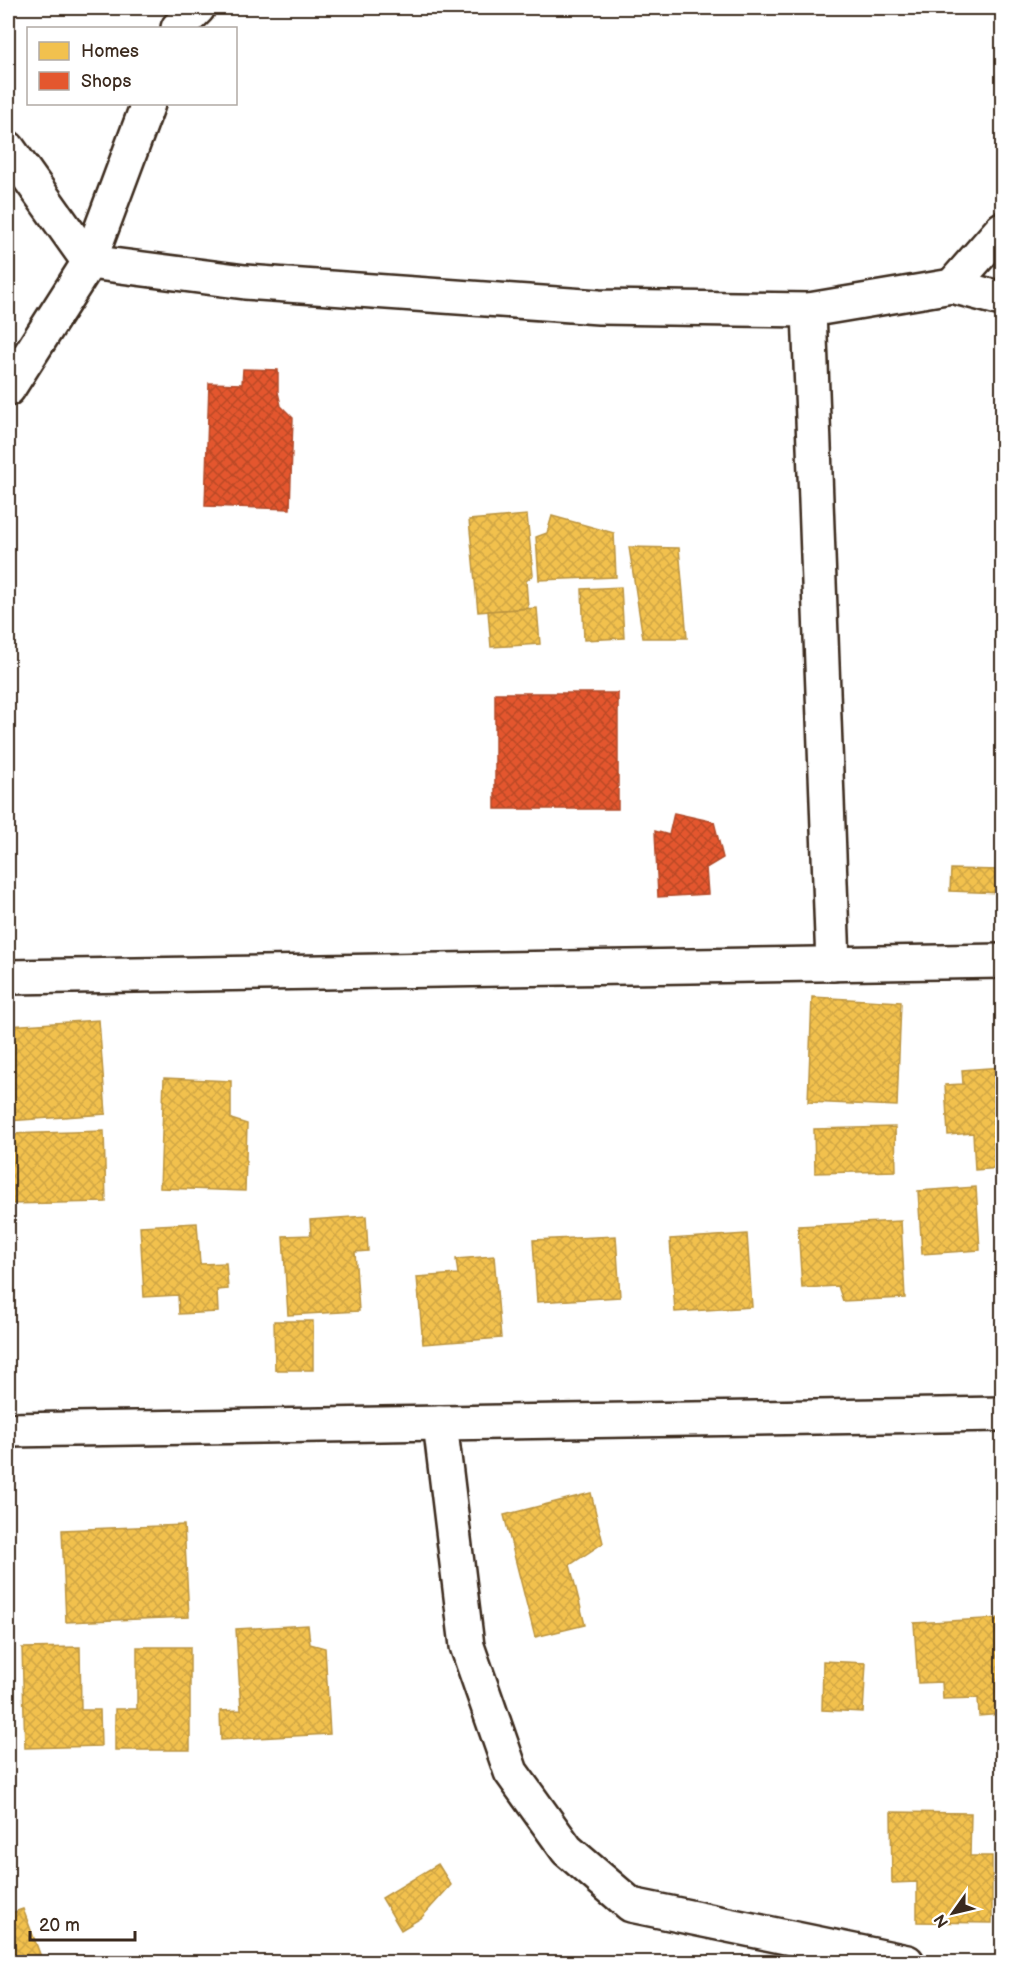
<svg xmlns="http://www.w3.org/2000/svg" width="1010" height="1970" viewBox="0 0 1010 1970" font-family="'Balsamiq Sans',sans-serif">
	<style>
		.homes { fill: url(#homes-cross-hatch); stroke: #bb9440; stroke-width: 1.5 }
		.shops { fill: url(#shops-cross-hatch); stroke: #b14a29; stroke-width: 1.5 }
		.lines { fill: none; stroke-linecap: round; stroke-linejoin: round }
		.minor-casing { stroke: #3b2a1e; stroke-width: 38 }
		.minor { stroke: #fff; stroke-width: 33 }
	</style>
	<defs>
		<pattern id="homes-cross-hatch" width="8" height="8" patternUnits="userSpaceOnUse" patternTransform="scale(1.5)"><rect width="8" height="8" fill="#f2c14e"/><path d="M0 0l8 8M0 8l8-8" fill="none" stroke="#d0a644"/></pattern>
		<pattern id="shops-cross-hatch" width="8" height="8" patternUnits="userSpaceOnUse" patternTransform="scale(1.5)"><rect width="8" height="8" fill="#e4572e"/><path d="M0 0l8 8M0 8l8-8" fill="none" stroke="#ba4827"/></pattern>
	</defs>
	<rect width="100%" height="100%" fill="#fff"/>
	<filter id="ink" filterUnits="userSpaceOnUse"><feTurbulence type="fractalNoise" baseFrequency=".0167" numOctaves="2"/><feDisplacementMap in="SourceGraphic" scale="12" xChannelSelector="R" yChannelSelector="G"/><feConvolveMatrix kernelMatrix="1 2 1 2 8 2 1 2 1" color-interpolation-filters="sRGB"/></filter>
	<g filter="url(#ink)">
		<g class="homes">
			<polygon points="527,515 533,575 526,581 528,608 478,612 469,520"/>
			<polygon points="552,516 614,533 616,577 539,580 536,537 547,533"/>
			<polygon points="629,547 679,548 687,638 643,638"/>
			<polygon points="621,587 624,638 584,640 582,589"/>
			<polygon points="537,608 540,644 491,647 488,611"/>
			<polygon points="951,869 1002,870 1002,893 950,891"/>
			<polygon points="812,997 901,1002 897,1106 808,1102"/>
			<polygon points="99,1020 106,1114 8,1121 8,1026"/>
			<polygon points="1002,1067 1002,1168 975,1170 973,1133 948,1135 945,1085 963,1084 962,1070"/>
			<polygon points="164,1078 231,1081 231,1119 247,1124 245,1191 160,1188"/>
			<polygon points="895,1127 896,1171 815,1173 814,1129"/>
			<polygon points="104,1131 106,1202 8,1204 8,1134"/>
			<polygon points="976,1187 980,1250 922,1254 918,1191"/>
			<polygon points="1001,1193 1002,1193 1002,1252"/>
			<polygon points="366,1216 368,1251 355,1252 359,1311 288,1315 283,1236 311,1235 310,1220"/>
			<polygon points="901,1221 905,1298 843,1301 838,1286 802,1288 798,1226"/>
			<polygon points="197,1223 200,1264 226,1263 228,1289 217,1290 218,1312 179,1314 178,1295 144,1297 140,1226"/>
			<polygon points="747,1234 752,1307 675,1312 670,1239"/>
			<polygon points="616,1236 620,1297 537,1302 533,1240"/>
			<polygon points="494,1256 501,1338 423,1344 417,1277 458,1274 456,1259"/>
			<polygon points="274,1321 313,1321 313,1370 275,1370"/>
			<polygon points="591,1493 603,1543 570,1565 585,1625 535,1637 504,1515"/>
			<polygon points="184,1525 189,1617 66,1622 62,1530"/>
			<polygon points="1002,1618 1002,1714 979,1716 978,1698 943,1699 942,1682 918,1683 914,1623"/>
			<polygon points="308,1625 310,1644 325,1648 330,1734 221,1740 220,1711 241,1710 236,1629"/>
			<polygon points="80,1647 81,1710 100,1710 101,1746 25,1748 22,1648"/>
			<polygon points="137,1647 190,1647 190,1750 115,1750 115,1709 137,1709"/>
			<polygon points="823,1661 866,1663 863,1712 822,1710"/>
			<polygon points="891,1812 971,1813 970,1856 992,1856 992,1923 917,1922 917,1882 892,1883"/>
			<polygon points="438,1864 451,1885 421,1918 401,1930 382,1898"/>
			<polygon points="23,1909 43,1962 8,1962 8,1914"/>
		</g>
		<g class="shops">
			<polygon points="243,369 278,370 278,392 281,406 293,418 290,509 205,506 209,383 242,384"/>
			<rect x="495" y="693" width="123" height="116"/>
			<polygon points="674,813 714,822 723,858 706,868 708,894 658,897 655,831 669,835"/>
		</g>
		<g class="lines">
			<defs>
				<g id="minor">
					<polyline points="178,28 198,8"/>
					<polyline points="8,148 89,262 245,282 599,307 809,310 952,286 1002,299"/>
					<polyline points="952,286 1002,229"/>
					<polyline points="809,310 833,964"/>
					<polyline points="8,389 89,262 148,104"/>
					<polyline points="8,977 1002,961"/>
					<polyline points="440,1423 467,1646 511,1772 567,1850 631,1905 907,1962"/>
					<polyline points="8,1430 1002,1414"/>
				</g>
			</defs>
			<use href="#minor" class="minor-casing"/>
			<use href="#minor" class="minor"/>
		</g>
	</g>
	<rect width="1010" height="1970" fill="none" stroke="#fff" stroke-width="30"/>
	<rect x="15" y="15" width="980" height="1940" fill="none" stroke="#3b2a1e" stroke-width="2" filter="url(#ink)"/>
	<rect x="27" y="27" width="210" height="78" fill="#ffffff" stroke="#b1aaa5" stroke-width="1.5"/>
	<rect x="39" y="42" width="30" height="18" fill="#f2c14e" stroke="#b1aaa5" stroke-width="1.5"/>
	<text x="81" y="57" font-size="18" fill="#3b2a1e">Homes</text>
	<rect x="39" y="72" width="30" height="18" fill="#e4572e" stroke="#b1aaa5" stroke-width="1.5"/>
	<text x="81" y="87" font-size="18" fill="#3b2a1e">Shops</text>
	<g transform="translate(953 1913) rotate(236)" stroke="#ffffff" stroke-width="4.5" paint-order="stroke">
	<path d="M0-4.5L10 22L0 15L-10 22Z" fill="#3b2a1e"/>
	<text y="-9" font-size="16" font-weight="bold" text-anchor="middle" fill="#3b2a1e">N</text>
	</g>
	<path d="M30 1931v9h105v-9" fill="none" stroke="#3b2a1e" stroke-width="3"/>
	<text x="39" y="1931" font-size="18" fill="#3b2a1e" stroke="#ffffff" stroke-width="4.5" paint-order="stroke">20 m</text>
</svg>
